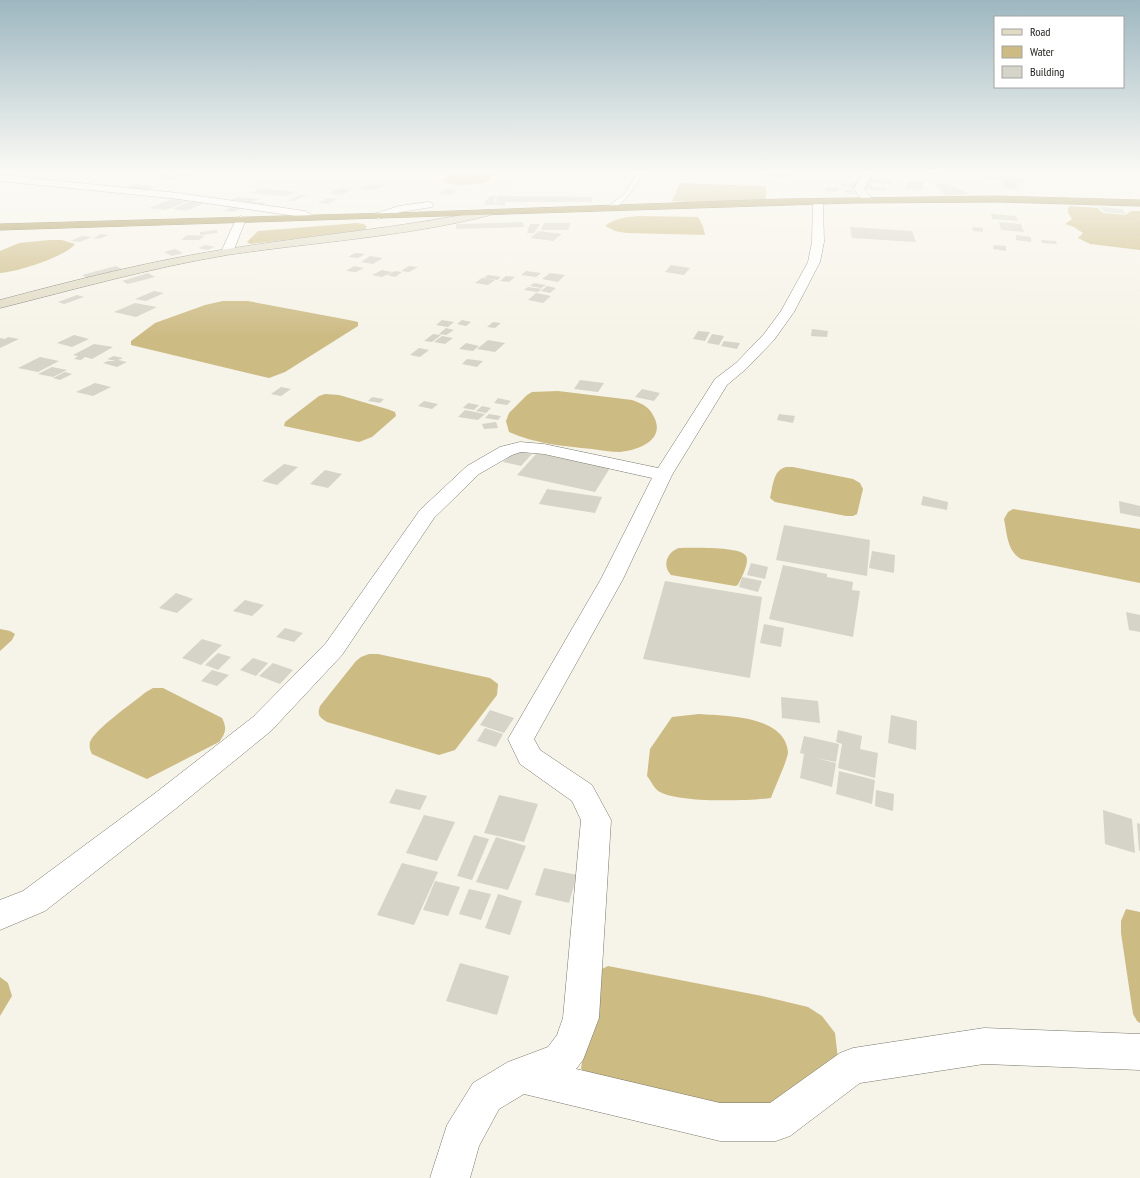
<svg xmlns="http://www.w3.org/2000/svg" width="1140" height="1178" viewBox="0 0 1140 1178" font-family="'PT Sans Narrow',sans-serif">
	<style>
		.water { fill: #cdbb84 }
		.building { fill: #d6d3c8 }
		.lines { fill: none; stroke-linecap: round; stroke-linejoin: round }
		.lane-casing { stroke: #7a776d; stroke-width: 1 }
		.street-casing { stroke: #7a776d; stroke-width: 1 }
		.secondary-casing { stroke: #7a776d; stroke-width: 1 }
		.highway-casing { stroke: #6f6130; stroke-width: 1 }
		.lane { fill: #fff; fill-rule: evenodd }
		.street { fill: #fff; fill-rule: evenodd }
		.secondary { fill: #e1dbc5; fill-rule: evenodd }
		.highway { fill: #9b863e; fill-rule: evenodd }
	</style>
	<rect width="100%" height="100%" fill="#f6f3e8"/>
	<g class="water">
		<path d="M456 174 493 175C491 178 489 180 487 182 479 185 449 186 443 182L447 176Z"/>
		<polygon points="680,183 766,186 766,202 700,203 672,201"/>
		<polygon points="1070,206 1097,208 1103,213 1126,215 1131,211 1140,211 1140,250 1090,244 1078,238 1083,233 1074,227 1065,224 1072,219 1068,213 1068,208"/>
		<path d="M639 216 698 217 703 226 705 235 626 233 615 231 605 226C615 218 627 217 639 216Z"/>
		<polygon points="357,223 364,224 367,227 363,231 250,244 247,242 258,231"/>
		<path d="M50 240H62L75 244C65 257 17 272 0 273V251L19 243Z"/>
		<polygon points="223,301 248,301 349,320 358,322 358,326 285,372 269,378 131,345 131,341 155,323 205,305"/>
		<path d="M558 391 632 400C643 404 650 407 655 419 664 441 638 450 620 452 611 452 601 450 592 449 564 446 535 444 509 432L506 421 509 413 527 395 532 392Z"/>
		<polygon points="325,394 339,395 387,409 395,412 396,416 372,437 359,442 284,426 285,422 319,396"/>
		<path d="M786 467H793L853 479 860 483 863 489 857 514 853 516H846L775 502 770 498C773 486 773 470 786 467Z"/>
		<path d="M1013 509 1140 529V583L1021 559C1007 551 1007 533 1004 519L1008 512Z"/>
		<path d="M679 548C691 548 740 546 746 556 750 562 741 579 738 585L735 586 671 575C662 565 667 552 679 548Z"/>
		<polygon points="0,629 10,631 15,634 12,640 0,651"/>
		<path d="M369 654H378L490 678 498 684 497 695 455 750 439 755 327 722C319 717 317 715 320 706L356 661 361 657Z"/>
		<path d="M153 688H163L222 718C227 728 226 733 219 742L147 779 92 754C90 750 89 746 90 742 95 729 134 702 146 692Z"/>
		<path d="M699 714C725 716 785 715 788 752 788 759 774 789 771 798 747 801 681 803 660 792 655 790 651 781 647 776L650 749 672 717Z"/>
		<polygon points="1126,909 1140,912 1140,1023 1137,1021 1133,1014 1121,933 1121,921"/>
		<polygon points="608,966 762,996 808,1007 822,1016 835,1033 838,1059 797,1094 753,1111 583,1072 581,1068 596,980 602,969"/>
		<polygon points="0,977 8,983 12,996 0,1016"/>
	</g>
	<g class="building">
		<polygon points="186,171 202,171 186,177 174,175"/>
		<polygon points="765,171 766,171 789,172 788,177 763,175"/>
		<polygon points="905,171 931,171 946,172 944,176"/>
		<polygon points="1113,171 1130,172 1131,174 1126,174 1126,176 1119,175 1118,173 1113,172"/>
		<polygon points="163,175 179,177 171,180 155,178"/>
		<polygon points="984,176 1023,179 1024,182 1015,182 1018,190 1004,188 1001,180 984,179"/>
		<polygon points="868,178 891,180 890,184 866,182"/>
		<polygon points="907,180 924,182 923,190 905,189"/>
		<polygon points="851,182 857,182 855,188 841,186 842,184 849,185"/>
		<polygon points="864,182 872,183 872,187 886,188 886,191 862,189"/>
		<polygon points="945,183 970,194 946,196 934,184"/>
		<polygon points="136,184 156,187 142,192 122,189"/>
		<polygon points="369,184 385,185 375,190 359,189"/>
		<polygon points="827,187 839,188 836,192 824,191"/>
		<polygon points="340,188 353,189 342,195 328,194"/>
		<polygon points="261,189 280,190 295,192 285,196 249,193"/>
		<polygon points="445,189 457,190 451,195 439,194"/>
		<polygon points="844,190 854,190 858,194 848,194"/>
		<polygon points="300,195 307,195 294,201 288,201"/>
		<polygon points="489,196 496,196 493,203 501,202 496,202 497,196 592,197 592,202 505,202 505,205 485,205 485,200 488,200"/>
		<polygon points="177,197 193,199 166,210 149,208"/>
		<polygon points="237,197 259,199 253,202 266,203 259,207 241,205 248,202 230,200"/>
		<polygon points="328,198 337,199 327,204 318,203"/>
		<polygon points="194,200 207,202 186,211 172,209"/>
		<polygon points="232,207 242,208 233,212 223,211"/>
		<polygon points="1100,207 1122,209 1126,214 1104,212"/>
		<polygon points="991,214 1016,216 1018,221 992,219"/>
		<polygon points="523,222 524,227 456,229 456,224"/>
		<polygon points="999,222 1021,224 1024,232 1001,230"/>
		<polygon points="544,223 571,223 568,230 541,230"/>
		<polygon points="530,224 540,224 534,233 527,233"/>
		<polygon points="850,227 912,231 916,242 852,238"/>
		<polygon points="972,227 983,228 983,232 973,231"/>
		<polygon points="217,230 217,233 200,235 200,232"/>
		<polygon points="539,231 562,234 553,241 530,238"/>
		<polygon points="101,234 109,235 101,238 92,239"/>
		<polygon points="187,235 205,236 199,240 181,240"/>
		<polygon points="1016,235 1031,237 1031,242 1016,240"/>
		<polygon points="82,236 92,237 80,242 70,241"/>
		<polygon points="1041,240 1056,241 1057,244 1042,243"/>
		<polygon points="206,245 215,247 207,250 198,248"/>
		<polygon points="994,245 1006,246 1006,251 993,249"/>
		<polygon points="175,249 183,253 172,256 164,252"/>
		<polygon points="355,253 365,254 358,258 348,257"/>
		<polygon points="370,256 383,258 373,264 361,262"/>
		<polygon points="671,265 690,268 684,275 665,272"/>
		<polygon points="116,266 122,269 87,278 82,275"/>
		<polygon points="354,266 364,268 356,272 346,271"/>
		<polygon points="409,266 418,267 409,272 401,271"/>
		<polygon points="382,270 392,272 382,277 372,275"/>
		<polygon points="395,271 402,272 395,277 387,275"/>
		<polygon points="526,271 541,273 536,277 521,275"/>
		<polygon points="148,273 155,277 128,284 122,281"/>
		<polygon points="550,273 565,275 558,282 542,279"/>
		<polygon points="488,275 501,277 497,280 484,278"/>
		<polygon points="506,276 515,277 509,282 500,281"/>
		<polygon points="482,278 495,280 488,285 475,283"/>
		<polygon points="534,283 546,285 541,288 530,286"/>
		<polygon points="547,286 556,288 550,293 541,291"/>
		<polygon points="528,287 542,289 538,292 524,290"/>
		<polygon points="154,291 164,293 146,301 135,299"/>
		<polygon points="536,293 551,296 543,303 528,300"/>
		<polygon points="77,295 84,297 64,304 58,302"/>
		<polygon points="135,303 157,307 136,317 114,312"/>
		<polygon points="442,320 454,322 448,327 436,325"/>
		<polygon points="462,320 471,322 466,326 457,324"/>
		<polygon points="493,322 501,323 495,328 487,327"/>
		<polygon points="446,328 454,330 446,335 439,334"/>
		<polygon points="812,329 828,331 827,337 811,336"/>
		<polygon points="698,331 710,332 705,341 693,339"/>
		<polygon points="433,334 441,335 432,342 424,341"/>
		<polygon points="712,334 724,336 719,345 707,343"/>
		<polygon points="74,335 89,339 72,347 57,343"/>
		<polygon points="442,336 453,338 445,344 434,342"/>
		<polygon points="8,337 19,339 0,348 0,338 5,339"/>
		<polygon points="488,340 505,343 495,352 477,349"/>
		<polygon points="724,341 740,343 737,349 721,346"/>
		<polygon points="466,343 479,346 473,351 459,349"/>
		<polygon points="94,344 113,347 92,359 85,357 81,360 74,359 78,356 73,355"/>
		<polygon points="419,348 429,350 420,357 410,355"/>
		<polygon points="114,356 123,358 118,360 127,362 117,367 103,363 108,361 116,361 107,359"/>
		<polygon points="40,357 59,361 38,372 18,368"/>
		<polygon points="467,359 483,361 477,367 462,364"/>
		<polygon points="52,367 67,370 53,377 38,374"/>
		<polygon points="65,372 72,374 60,380 53,378"/>
		<polygon points="580,380 604,383 598,392 574,389"/>
		<polygon points="95,383 111,387 93,396 76,392"/>
		<polygon points="281,387 291,389 281,396 271,394"/>
		<polygon points="642,389 660,393 654,401 635,397"/>
		<polygon points="372,397 384,399 380,403 368,401"/>
		<polygon points="498,398 511,401 507,405 494,403"/>
		<polygon points="424,401 438,404 432,409 418,406"/>
		<polygon points="468,403 479,405 474,410 463,408"/>
		<polygon points="482,406 491,408 486,413 476,411"/>
		<polygon points="465,410 485,414 478,420 458,417"/>
		<polygon points="489,414 501,416 498,420 485,418"/>
		<polygon points="779,414 795,416 793,423 777,420"/>
		<polygon points="496,422 498,428 484,429 482,424"/>
		<polygon points="514,451 532,454 521,466 503,462"/>
		<polygon points="537,453 610,468 595,492 517,475"/>
		<polygon points="284,464 298,467 277,485 262,481"/>
		<polygon points="325,470 342,474 328,488 310,484"/>
		<polygon points="547,489 602,497 595,513 539,504"/>
		<polygon points="923,496 948,502 947,510 921,505"/>
		<polygon points="1119,501 1140,506 1140,517 1120,513"/>
		<polygon points="784,525 870,540 867,576 776,560"/>
		<polygon points="872,551 895,555 894,573 869,568"/>
		<polygon points="751,563 768,567 765,579 747,575"/>
		<polygon points="783,565 827,574 827,577 853,582 852,590 860,591 853,637 769,619"/>
		<polygon points="742,577 762,581 758,592 739,587"/>
		<polygon points="665,581 762,597 750,678 643,659"/>
		<polygon points="176,593 193,599 177,613 159,608"/>
		<polygon points="245,600 264,605 252,616 233,611"/>
		<polygon points="1126,612 1140,615 1140,632 1129,630"/>
		<polygon points="764,624 784,628 781,647 760,643"/>
		<polygon points="285,628 303,633 294,642 276,637"/>
		<polygon points="202,639 222,645 201,665 182,658"/>
		<polygon points="218,653 231,657 218,670 205,665"/>
		<polygon points="253,658 268,663 256,676 240,670"/>
		<polygon points="273,663 293,670 280,684 259,676"/>
		<polygon points="212,670 229,675 217,686 201,681"/>
		<polygon points="781,697 818,701 820,723 782,718"/>
		<polygon points="490,710 514,718 504,733 480,725"/>
		<polygon points="891,715 917,721 916,750 888,743"/>
		<polygon points="485,728 503,734 496,747 477,741"/>
		<polygon points="838,730 862,736 860,749 878,753 875,778 838,768 842,744 836,742"/>
		<polygon points="804,736 839,744 836,762 816,758 836,763 832,787 800,778 804,754 800,753"/>
		<polygon points="839,771 875,780 872,804 836,794"/>
		<polygon points="396,789 427,796 420,810 389,803"/>
		<polygon points="876,790 894,794 893,811 875,806"/>
		<polygon points="499,795 538,804 524,842 484,833"/>
		<polygon points="1103,810 1132,819 1135,853 1105,844"/>
		<polygon points="424,815 455,822 437,861 406,853"/>
		<polygon points="1137,823 1140,824 1140,851 1139,851"/>
		<polygon points="474,835 489,839 472,880 457,876"/>
		<polygon points="496,837 526,846 508,890 476,882"/>
		<polygon points="402,863 438,872 414,925 377,915"/>
		<polygon points="544,868 577,875 569,903 535,895"/>
		<polygon points="435,881 460,887 448,916 423,910"/>
		<polygon points="469,889 491,894 481,920 459,914"/>
		<polygon points="498,894 522,901 510,935 485,928"/>
		<polygon points="460,963 509,976 497,1015 446,1001"/>
	</g>
	<g class="lines">
		<defs>
			<path id="lane" d="M639 171H645C638 182 620 213 606 210V208L624 194Z"/>
			<g id="street">
				<polygon points="864,171 873,171 864,189 871,198 869,202 861,202 861,198 854,189"/>
				<polygon points="0,175 178,193 305,211 315,217 310,220 302,217 178,199 0,181"/>
				<polygon points="818,199 823,202 824,242 820,262 806,289 794,312 774,340 746,369 727,385 672,475 623,579 534,739 540,750 592,785 611,820 599,1018 583,1060 576,1069 720,1103 770,1103 840,1053 853,1048 984,1028 1140,1034 1140,1070 984,1064 860,1083 790,1136 776,1141 720,1141 524,1094 499,1109 479,1146 470,1178 430,1178 447,1125 473,1083 508,1062 548,1047 557,1035 563,1018 581,820 572,801 520,764 508,739 601,579 652,478 544,454 521,452 512,455 479,474 434,518 342,655 271,731 174,810 45,911 0,930 0,900 23,891 154,794 253,717 326,643 420,510 467,466 500,447 520,442 544,444 658,468 715,379 736,363 764,334 781,311 808,262 812,242 813,202"/>
				<polygon points="428,202 432,203 433,205 432,207 401,212 378,219 373,216 374,214 399,206"/>
				<polygon points="241,216 246,219 233,252 231,254 223,254 221,252 236,219"/>
			</g>
			<path id="secondary" d="M487 210 491 211 492 213 491 215C404 237 315 242 227 255 150 268 76 289 0 308V300C75 280 150 261 227 249 314 235 401 228 487 210Z"/>
			<polygon id="highway" points="997,196 1140,200 1140,206 997,202 854,203 0,230 0,224 425,212 782,199"/>
		</defs>
		<use href="#lane" class="lane-casing"/>
		<use href="#street" class="street-casing"/>
		<use href="#secondary" class="secondary-casing"/>
		<use href="#highway" class="highway-casing"/>
		<use href="#lane" class="lane"/>
		<use href="#street" class="street"/>
		<use href="#secondary" class="secondary"/>
		<use href="#highway" class="highway"/>
	</g>
	<linearGradient id="sky" x2="0" y2="1"><stop stop-color="#9db7c0"/><stop offset="0.51" stop-color="#fbfaf5"/><stop offset="1" stop-color="#fbfaf5" stop-opacity="0"/></linearGradient>
	<rect width="1140" height="336" fill="url(#sky)"/>
	<rect x="994" y="16" width="130" height="72" fill="#ffffff" stroke="#a4a4a2"/>
	<rect x="1002" y="29" width="20" height="6" fill="#e1dbc5" stroke="#a4a4a2"/>
	<text x="1030" y="36" font-size="12" fill="#1c1b17">Road</text>
	<rect x="1002" y="46" width="20" height="12" fill="#cdbb84" stroke="#a4a4a2"/>
	<text x="1030" y="56" font-size="12" fill="#1c1b17">Water</text>
	<rect x="1002" y="66" width="20" height="12" fill="#d6d3c8" stroke="#a4a4a2"/>
	<text x="1030" y="76" font-size="12" fill="#1c1b17">Building</text>
</svg>
